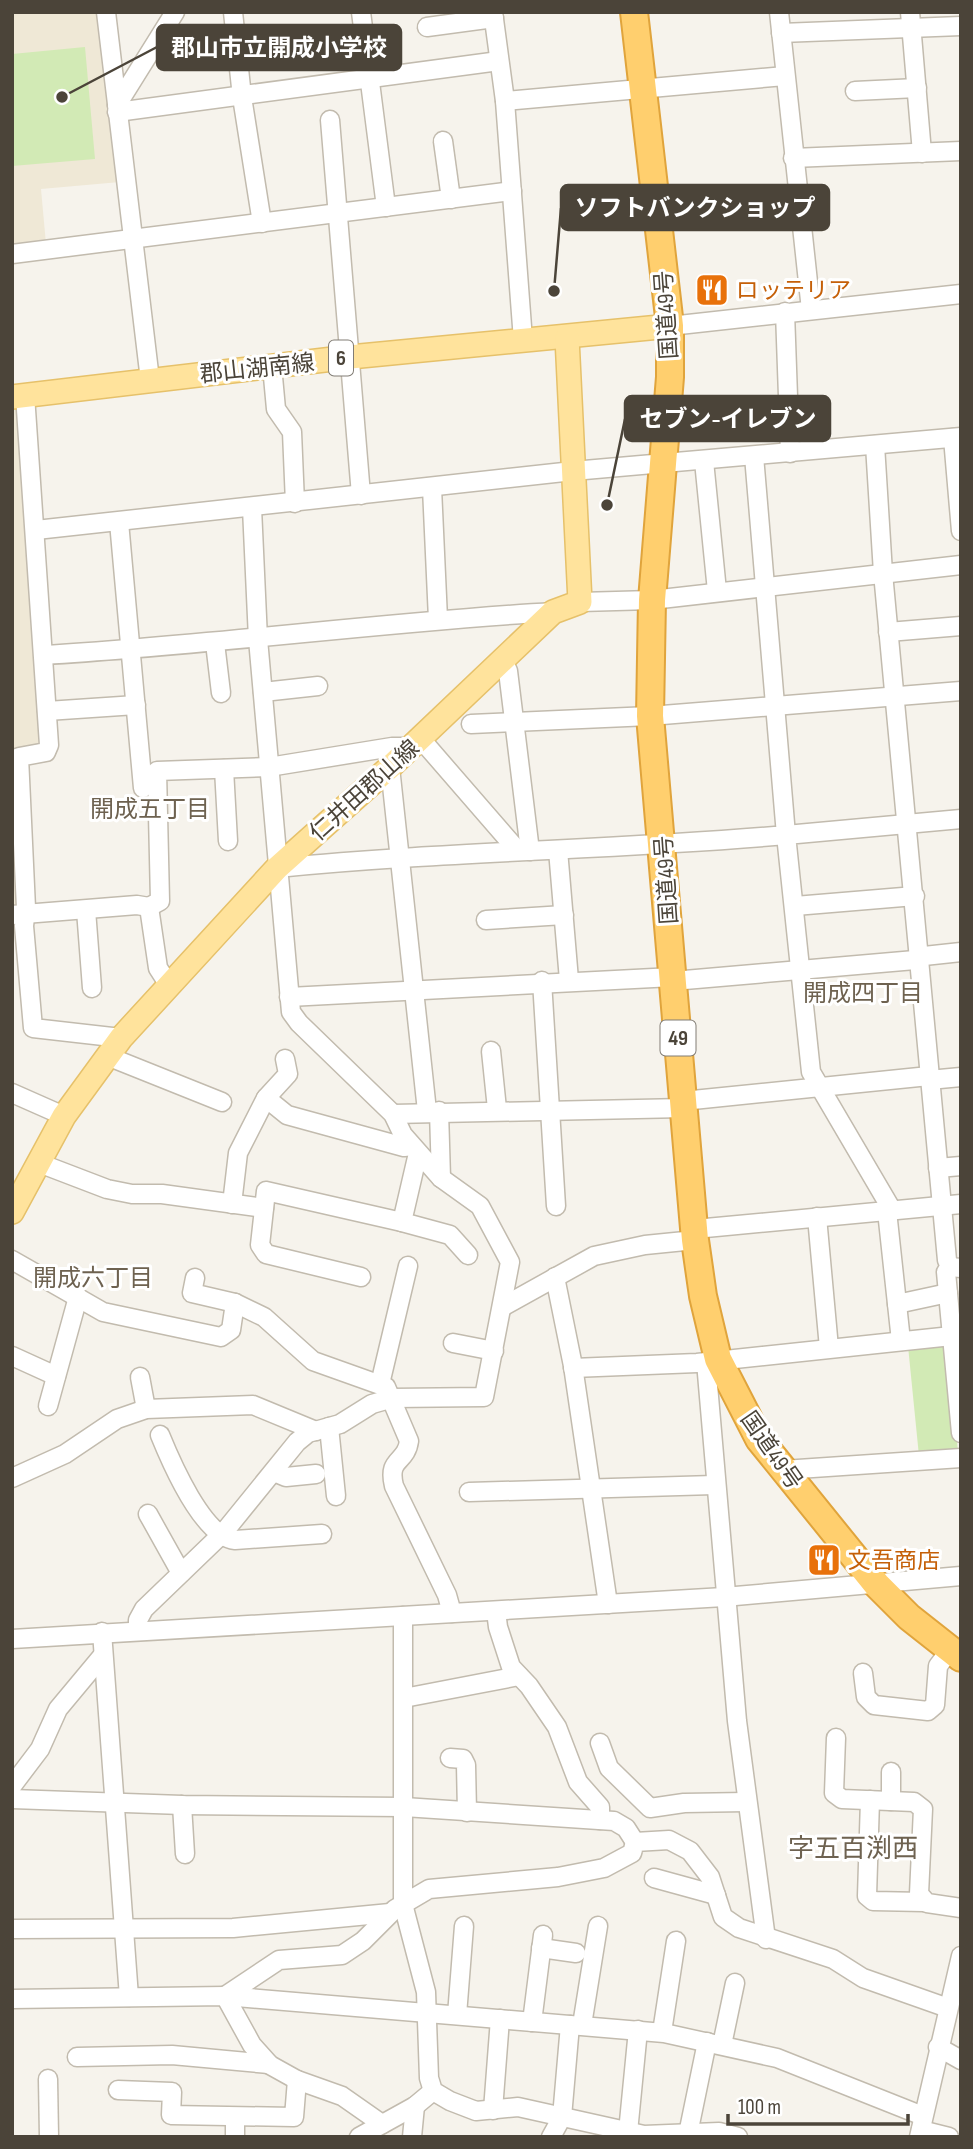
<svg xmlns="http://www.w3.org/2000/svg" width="973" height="2149" viewBox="0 0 973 2149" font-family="'Sofia Sans Condensed','Noto Sans JP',sans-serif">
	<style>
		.education { fill: #efe8d6 }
		.green { fill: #d2eab5 }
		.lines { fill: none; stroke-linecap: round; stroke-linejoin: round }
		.minor-casing { stroke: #c2bbae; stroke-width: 21 }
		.major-casing { stroke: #e6c16a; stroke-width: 26 }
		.highway-casing { stroke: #e0a43c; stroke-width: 30 }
		.minor { stroke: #fff; stroke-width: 18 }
		.major { stroke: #ffe39c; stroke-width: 23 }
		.highway { stroke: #ffcf6e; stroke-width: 26 }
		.labels { text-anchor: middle; stroke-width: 6; stroke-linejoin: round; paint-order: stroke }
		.shield { fill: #fff; stroke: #817c74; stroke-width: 2 }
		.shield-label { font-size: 21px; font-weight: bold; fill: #4b4439 }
		.food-label { font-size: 23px; fill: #c56008; stroke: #fff; text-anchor: start }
		.street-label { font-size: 23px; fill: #4b4439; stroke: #fff }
		.neighbourhood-label { font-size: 24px; fill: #6e6250; stroke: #fff }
		.quarter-label { font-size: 26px; fill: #6e6250; stroke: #fff }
		.leader { fill: none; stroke: #4b4439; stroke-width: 2.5 }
		.callout-dot { fill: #4b4439; stroke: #fff; stroke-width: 2.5 }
		.callout { fill: #4b4439; stroke: #4b4439; stroke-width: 2.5 }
		.callout-label { font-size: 24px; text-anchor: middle; font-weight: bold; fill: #fff }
	</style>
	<rect width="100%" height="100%" fill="#f6f3ec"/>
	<g class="education">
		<polygon points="12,12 102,12 120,182 41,189 46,244 12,248"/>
		<polygon points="19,408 39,745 12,750 12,409"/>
		<polygon points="12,756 17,907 12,907"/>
	</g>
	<g class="green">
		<polygon points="85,47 95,159 12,166 12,54"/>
		<polygon points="947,1341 958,1452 919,1456 908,1346"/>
	</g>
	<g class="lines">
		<defs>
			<g id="minor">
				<polyline points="106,12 150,380"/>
				<polyline points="233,12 242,97 262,223"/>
				<polyline points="361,12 386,207"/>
				<polyline points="493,12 505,101 523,340"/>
				<polyline points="779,12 811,310"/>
				<polyline points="910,12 922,153"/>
				<polyline points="427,27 494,18"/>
				<polyline points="781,33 961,26"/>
				<polyline points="855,91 917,88"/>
				<polyline points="505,101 785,76"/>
				<polyline points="117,105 175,12"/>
				<polyline points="117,112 499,61"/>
				<polyline points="330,120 361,495"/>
				<polyline points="443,141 451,199"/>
				<polyline points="793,158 961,151"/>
				<polyline points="12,254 512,191"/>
				<polyline points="785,312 790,453"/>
				<polyline points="670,326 961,294"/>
				<polyline points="272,366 276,409 292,432 295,503"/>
				<polyline points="25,395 49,745 46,752 19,757 26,908 24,926 33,1028 121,1038"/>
				<polyline points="953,438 961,531"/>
				<polyline points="875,445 883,573 947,1260 950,1267 961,1268"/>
				<polyline points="704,461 717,591"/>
				<polyline points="432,488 438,619"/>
				<polyline points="119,522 143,788"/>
				<polyline points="36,530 573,471 961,437"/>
				<polyline points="580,602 652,600 961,565"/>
				<polyline points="888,632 961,626"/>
				<polyline points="215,643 221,693"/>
				<path d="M44 655C214 645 383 622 553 612"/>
				<polyline points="503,660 508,671 530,851"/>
				<polyline points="263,692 318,686"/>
				<polyline points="47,711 136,705"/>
				<polyline points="471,724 650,716 961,691"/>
				<polyline points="420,738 518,851"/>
				<polyline points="390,767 427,1111"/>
				<polyline points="224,769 228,841"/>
				<polyline points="558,850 569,980"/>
				<path d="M277 868C447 851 617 850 786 835L754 456"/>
				<polyline points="795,906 915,896"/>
				<polyline points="149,907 160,901 157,771 269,767 392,747 411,747"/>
				<polyline points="86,910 92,988"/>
				<polyline points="12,915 137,905 149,907 158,968 169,985"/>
				<polyline points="486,920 564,915"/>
				<polyline points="542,981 556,1206"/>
				<polyline points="673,981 915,960 924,956 961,952"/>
				<polyline points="289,997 673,977"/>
				<polyline points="491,1051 497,1109"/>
				<polyline points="107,1056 222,1102"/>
				<polyline points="929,1080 961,1077"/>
				<polyline points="12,1093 64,1116"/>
				<polyline points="266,1098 288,1074 285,1059"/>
				<polyline points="683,1101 929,1076"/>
				<polyline points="439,1111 441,1178"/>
				<polyline points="393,1114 684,1108"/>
				<polyline points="418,1153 402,1222 450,1235 468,1255"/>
				<polyline points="39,1163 107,1189 132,1194 162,1194 264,1208"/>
				<polyline points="938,1168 961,1166"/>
				<polyline points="232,1204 238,1153 266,1098 287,1115 404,1147 412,1146"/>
				<polyline points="892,1210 811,1072 786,835 961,819"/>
				<polyline points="887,1211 901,1341"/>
				<polyline points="817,1217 829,1348"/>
				<polyline points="695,1229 961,1204"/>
				<polyline points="12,1260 103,1312 221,1337 231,1330 235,1303"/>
				<polyline points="950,1267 946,1272 961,1433"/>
				<polyline points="361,1277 266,1254 260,1245 266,1191 402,1222"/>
				<polyline points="555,1277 573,1366 608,1604"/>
				<path d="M195 1278 192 1293 235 1303 264 1317 313 1361 386 1387 409 1441C406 1464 387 1457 394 1486L447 1595 452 1613"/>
				<polyline points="897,1304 948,1293"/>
				<polyline points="502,1307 594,1256 645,1245 695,1240"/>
				<polyline points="453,1343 494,1351"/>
				<polyline points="12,1356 56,1376"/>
				<polyline points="706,1362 737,1721 766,1939"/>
				<polyline points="573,1368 697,1363 961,1335"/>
				<polyline points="140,1377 146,1409"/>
				<polyline points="380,1384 408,1266"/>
				<polyline points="48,1406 78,1297"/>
				<polyline points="329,1427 336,1496"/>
				<path d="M160 1435C171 1462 203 1537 235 1540L322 1534"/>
				<polyline points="783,1470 961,1458"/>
				<polyline points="274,1472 286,1477 316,1474"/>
				<polyline points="12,1478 65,1454 117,1419 146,1409 253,1405 316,1431"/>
				<polyline points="469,1492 714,1485"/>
				<polyline points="148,1514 181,1573"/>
				<polyline points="496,1611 498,1627 511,1667 529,1686 557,1727 578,1782 600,1807 600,1820"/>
				<polyline points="403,1616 403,1904 426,1992 429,2078 433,2091 450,2101 476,2111 518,2107 644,2135 719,2132 738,2137"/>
				<polyline points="138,1630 138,1620 144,1609 224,1532 297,1442 308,1433 340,1424 372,1404 393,1398 484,1397 510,1262 480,1206 441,1178 403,1135 393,1114 299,1023 291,1012 258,639 252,508"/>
				<polyline points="102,1632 129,1997"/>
				<polyline points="12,1639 724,1597 961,1576"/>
				<polyline points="863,1673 866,1697 874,1705 928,1711 935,1705 938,1666 950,1650"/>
				<polyline points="404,1698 519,1676"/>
				<polyline points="836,1738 834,1793 842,1799 914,1802 923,1809 919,1894 927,1903 961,1908"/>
				<polyline points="600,1743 609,1768 650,1808 684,1803 746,1802"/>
				<polyline points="450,1758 463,1759 466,1765 467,1812"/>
				<polyline points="12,1786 40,1749 58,1709 103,1655"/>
				<polyline points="12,1799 182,1805 404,1807 614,1821 626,1828 635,1842"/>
				<polyline points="870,1800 867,1896 873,1901 924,1902"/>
				<polyline points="891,1801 891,1772"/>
				<polyline points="182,1805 185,1854"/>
				<polyline points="654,1878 716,1895"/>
				<polyline points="12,1929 233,1928 390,1913"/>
				<polyline points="541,1948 576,1953"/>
				<polyline points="12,1999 225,1996 664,2033 777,2058 923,2116"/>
				<polyline points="457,2015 464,1926"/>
				<polyline points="532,2022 543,1935"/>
				<polyline points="582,2025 598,1926"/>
				<polyline points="662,2032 676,1941"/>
				<polyline points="722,2045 735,1983"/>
				<polyline points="938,2047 961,2060"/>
				<polyline points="77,2057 172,2055 269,2064"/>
				<polyline points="48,2079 49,2137"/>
				<polyline points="118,2090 172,2092 171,2115 294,2117 297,2080"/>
				<polyline points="493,2110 500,2019"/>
				<polyline points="235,2117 235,2137"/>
				<polyline points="382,2124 342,2096 297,2080 270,2065 252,2045 225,1996 279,1960 342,1955 363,1941 395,1909 429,1889 558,1877 604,1868 632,1853 635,1842 669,1840 690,1851 710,1877 723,1917 739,1928 833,1959 863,1978 948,2008"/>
				<polyline points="921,2130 949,2137"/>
				<polyline points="628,2132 638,2030"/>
				<polyline points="688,2134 707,2042"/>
				<polyline points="359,2137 415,2106 433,2091"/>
				<polyline points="412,2137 415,2106"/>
				<polyline points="551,2137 562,2117 570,2025"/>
				<polyline points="919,2137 961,1956"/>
			</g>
			<g id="major">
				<polyline points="12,397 350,357 670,326"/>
				<polyline points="12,1212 64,1116 121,1038 277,868 390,767 553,612 580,602 567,338"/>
			</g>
			<polyline id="highway" points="634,12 670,326 670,377 652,600 650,716 695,1240 703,1296 718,1359 759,1439 877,1585 909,1617 961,1658"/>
		</defs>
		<use href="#minor" class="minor-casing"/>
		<use href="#major" class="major-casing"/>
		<use href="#highway" class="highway-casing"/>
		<use href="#minor" class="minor"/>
		<use href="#major" class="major"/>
		<use href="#highway" class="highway"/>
	</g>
	<defs>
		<symbol id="restaurant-square" viewBox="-11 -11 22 22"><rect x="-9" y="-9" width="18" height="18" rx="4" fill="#e8710a" stroke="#fff"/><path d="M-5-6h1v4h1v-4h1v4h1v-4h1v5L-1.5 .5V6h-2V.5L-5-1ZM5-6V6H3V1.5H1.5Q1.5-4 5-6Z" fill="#fff"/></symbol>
	</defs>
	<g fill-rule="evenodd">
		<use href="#restaurant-square" x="693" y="271" width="38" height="38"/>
		<use href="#restaurant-square" x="805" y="1541" width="38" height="38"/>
	</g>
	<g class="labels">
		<g class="shield">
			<rect x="329" y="340.5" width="24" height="35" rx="5"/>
			<rect x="660.5" y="1020.5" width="35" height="35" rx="5"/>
		</g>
		<g class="shield-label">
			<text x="341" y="365">6</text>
			<text x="678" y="1045">49</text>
		</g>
		<g class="food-label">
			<text x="736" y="298">ロッテリア</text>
			<text x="848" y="1568">文吾商店</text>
		</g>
		<g class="street-label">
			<text transform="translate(666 315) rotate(-94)" y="8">国道49号</text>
			<text transform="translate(257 368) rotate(-6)" y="8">郡山湖南線</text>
			<text transform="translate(364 790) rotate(-42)" y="8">仁井田郡山線</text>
			<text transform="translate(666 880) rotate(-94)" y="8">国道49号</text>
			<text transform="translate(772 1450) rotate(55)" y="8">国道49号</text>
		</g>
		<g class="neighbourhood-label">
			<text x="150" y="817">開成五丁目</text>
			<text x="863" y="1001">開成四丁目</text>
			<text x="93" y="1286">開成六丁目</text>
		</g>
		<g class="quarter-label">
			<text x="853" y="1857">字五百渕西</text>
		</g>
	</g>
	<path class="leader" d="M62 97L157 47M554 291L561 208M607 505L625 419"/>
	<g class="callout-dot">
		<circle cx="62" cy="97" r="7"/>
		<circle cx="554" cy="291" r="7"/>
		<circle cx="607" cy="505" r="7"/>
	</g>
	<g class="callout">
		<rect x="157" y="25" width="244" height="45" rx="7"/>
		<rect x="561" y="185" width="268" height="45" rx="7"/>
		<rect x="625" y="396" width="205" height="45" rx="7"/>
	</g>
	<g class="callout-label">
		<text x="279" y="56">郡山市立開成小学校</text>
		<text x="695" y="216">ソフトバンクショップ</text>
		<text x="728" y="427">セブン-イレブン</text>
	</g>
	<rect width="973" height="2149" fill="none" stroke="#4b4439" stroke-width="28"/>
	<path d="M728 2114v10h180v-10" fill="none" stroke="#4b4439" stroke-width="3.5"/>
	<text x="738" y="2114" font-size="21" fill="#4b4439" stroke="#ffffff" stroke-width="5" paint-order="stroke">100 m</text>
</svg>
